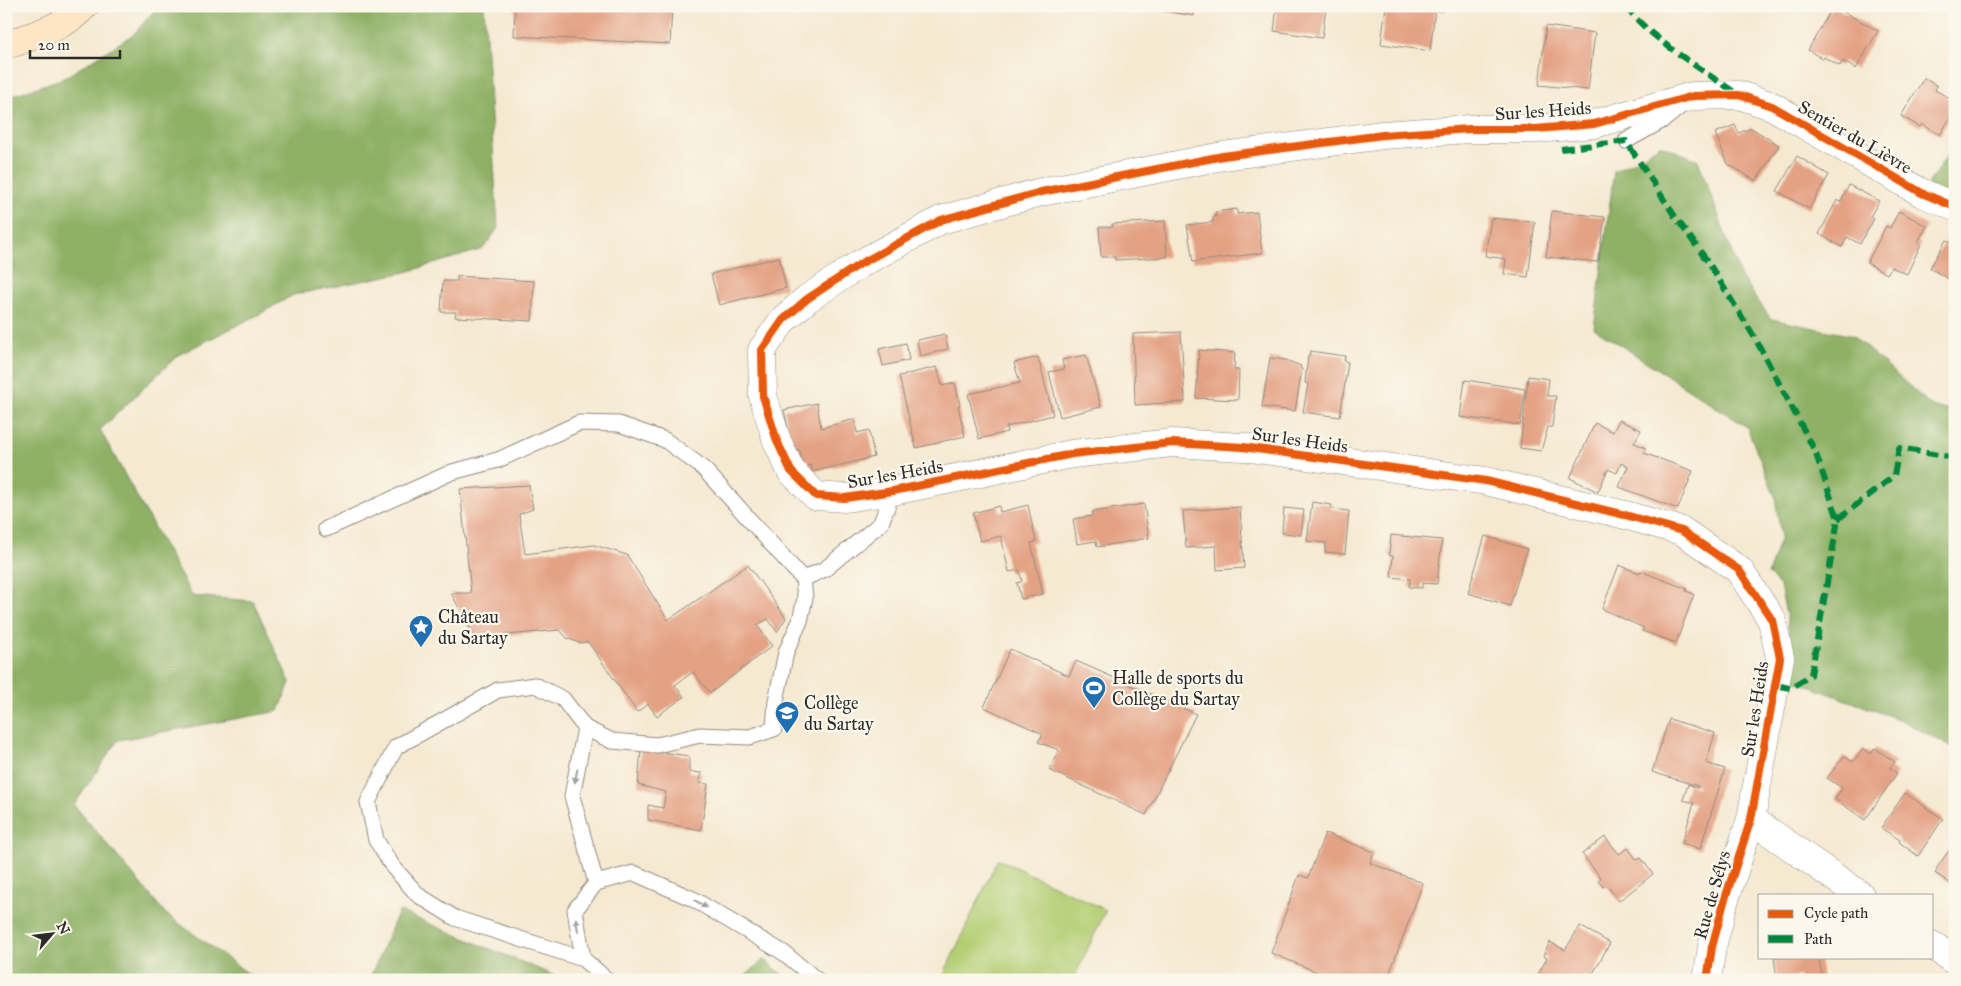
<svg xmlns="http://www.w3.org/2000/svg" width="1961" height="986" viewBox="0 0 1961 986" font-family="'IM FELL Great Primer',serif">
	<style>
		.green { fill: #b3ce73; stroke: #6f7c4f }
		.forest { fill: #8eb165; stroke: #5c6e48 }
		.building { fill: #e4a284 }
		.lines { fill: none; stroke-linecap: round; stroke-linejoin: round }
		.lane-casing { stroke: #908a7e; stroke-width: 17 }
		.street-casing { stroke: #908a7e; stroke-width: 29 }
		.secondary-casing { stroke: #908a7e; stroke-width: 29 }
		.lane { stroke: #fff; stroke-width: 15 }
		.street { stroke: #fff; stroke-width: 28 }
		.secondary { stroke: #fce6c4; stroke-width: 28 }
		.quiet { stroke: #00873e; stroke-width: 6; stroke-dasharray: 12 6; stroke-linecap: butt }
		.cycleway-casing { stroke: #fbf7ec; stroke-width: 11 }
		.cycleway { stroke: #e8590c; stroke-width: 8 }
		.oneway { fill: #a0a0a0 }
		.labels { text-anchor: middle; stroke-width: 4.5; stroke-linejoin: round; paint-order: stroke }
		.street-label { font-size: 18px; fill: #2b2b2b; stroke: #fbf7ec }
		.poi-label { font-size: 18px; fill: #2b2b2b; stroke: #fbf7ec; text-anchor: start }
	</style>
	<rect width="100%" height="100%" fill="#fbf7ec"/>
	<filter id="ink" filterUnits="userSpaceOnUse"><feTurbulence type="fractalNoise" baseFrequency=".02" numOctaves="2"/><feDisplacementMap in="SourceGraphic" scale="10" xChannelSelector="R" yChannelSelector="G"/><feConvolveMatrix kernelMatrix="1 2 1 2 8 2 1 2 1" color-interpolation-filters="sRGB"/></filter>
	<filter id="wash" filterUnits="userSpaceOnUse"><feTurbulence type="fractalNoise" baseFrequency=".0096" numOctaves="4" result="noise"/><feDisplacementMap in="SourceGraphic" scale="20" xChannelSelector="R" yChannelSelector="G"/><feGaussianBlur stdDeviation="1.12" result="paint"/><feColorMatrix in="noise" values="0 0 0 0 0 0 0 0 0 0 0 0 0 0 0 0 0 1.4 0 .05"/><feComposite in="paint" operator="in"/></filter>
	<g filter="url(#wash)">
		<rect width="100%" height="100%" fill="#f5e9d1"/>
		<polygon class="green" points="998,859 1106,910 1073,980 941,980"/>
		<g class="forest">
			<polygon points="158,6 484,6 498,228 483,249 406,272 293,295 260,314 178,355 100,430 192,596 253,601 290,682 279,711 118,740 74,805 166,914 257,980 6,980 6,94 14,95 64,78 134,34"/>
			<polygon points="1955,144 1955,207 1922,193"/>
			<polygon points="1660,145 1698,160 1741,277 1771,319 1853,336 1934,408 1955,409 1955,749 1901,720 1795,681 1787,618 1780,586 1768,574 1781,537 1775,496 1747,427 1594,328 1614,171 1638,159"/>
			<polygon points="399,911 555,976 561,980 369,980"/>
			<polygon points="764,959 789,980 741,980"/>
		</g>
		<g id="blocks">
			<g class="building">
				<polygon points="515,6 672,6 670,44 514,36"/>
				<polygon points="1134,6 1195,6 1194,16"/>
				<polygon points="1277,6 1326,7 1322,38 1274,31"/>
				<polygon points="1386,6 1407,6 1423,9 1424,6 1444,6 1444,11 1435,10 1430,51 1381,44"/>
				<polygon points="1833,6 1878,31 1856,69 1843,61 1840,66 1824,57 1823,59 1808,50"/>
				<polygon points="1546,26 1595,33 1588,90 1539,85"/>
				<polygon points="1924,78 1937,86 1935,90 1955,101 1955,110 1940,135 1922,124 1920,127 1901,116"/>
				<polygon points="1735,125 1739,133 1751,128 1779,145 1756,181 1728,164 1715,133"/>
				<polygon points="1797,156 1829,175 1809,209 1777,191"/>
				<polygon points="1849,185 1879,201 1870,217 1874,219 1860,244 1847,237 1842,247 1819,234 1837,200 1841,202"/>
				<polygon points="1237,209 1237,214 1257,212 1262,253 1193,262 1187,225 1213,222 1213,217 1216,217 1215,212"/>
				<polygon points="1552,211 1605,217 1598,262 1546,257"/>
				<polygon points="1899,211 1927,226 1918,242 1921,244 1907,274 1891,267 1887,274 1867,263 1886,226 1890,228"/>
				<polygon points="1491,218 1535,222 1528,277 1504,274 1506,259 1485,256"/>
				<polygon points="1165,221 1167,257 1115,260 1115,257 1101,257 1099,227 1113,227 1112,224"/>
				<polygon points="1946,240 1955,245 1955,283 1930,268"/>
				<polygon points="779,257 786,288 719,305 711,274"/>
				<polygon points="457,276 534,281 532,321 455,317 456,312 441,312 443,281 457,281"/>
				<polygon points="1181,332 1185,402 1135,405 1133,334"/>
				<polygon points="945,334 948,349 920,356 917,340"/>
				<polygon points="906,343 909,360 883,366 879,349"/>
				<polygon points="1199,350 1235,353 1234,370 1239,370 1238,400 1196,398"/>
				<polygon points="1310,351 1345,356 1344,361 1348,362 1340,417 1303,412 1308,384 1305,383 1308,356 1309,356"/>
				<polygon points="1086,355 1101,407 1060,417 1049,372 1064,369 1062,360"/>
				<polygon points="1038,357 1053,415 1006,427 1007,432 979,439 968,394 1020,383 1014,363"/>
				<polygon points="1270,358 1286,360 1301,366 1300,368 1302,369 1295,411 1262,407"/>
				<polygon points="937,367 942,386 955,383 960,405 958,406 965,436 916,448 899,376"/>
				<polygon points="1528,376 1549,379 1547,396 1556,396 1552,427 1548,427 1541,451 1520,448"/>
				<polygon points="1465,380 1525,389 1520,425 1460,417"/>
				<polygon points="817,403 821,428 855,419 857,433 869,430 874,457 812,472 811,465 803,467 800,451 792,446 784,410"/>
				<polygon points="1619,420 1641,430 1634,443 1646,448 1644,453 1693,471 1678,509 1619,487 1628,466 1621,463 1617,473 1608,469 1598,492 1570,478 1595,423 1613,432"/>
				<polygon points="529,485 533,509 519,514 525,554 594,545 627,555 668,620 748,565 786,618 777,632 768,619 757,625 772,646 710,693 693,672 675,685 684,697 657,716 648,704 637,712 588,642 579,643 567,638 560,630 475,638 451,593 471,593 460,489"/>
				<polygon points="1312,502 1332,505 1331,509 1349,511 1345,554 1325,552 1326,543 1307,541"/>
				<polygon points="1144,504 1149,538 1097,547 1096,541 1077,544 1073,519 1092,516 1092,512"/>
				<polygon points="1028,505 1036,542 1031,543 1043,594 1021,599 1017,583 1022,581 1019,570 1009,572 1001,536 980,541 973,513 999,506 1000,512"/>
				<polygon points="1240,507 1244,568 1217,570 1216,546 1186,548 1183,511"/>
				<polygon points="1284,508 1304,510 1301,535 1282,533"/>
				<polygon points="1391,535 1442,540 1437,584 1422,583 1422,588 1409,587 1410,579 1391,577 1393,556 1389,555"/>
				<polygon points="1485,536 1527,549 1510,606 1468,593"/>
				<polygon points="1619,565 1639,573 1640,571 1687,589 1686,591 1694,594 1676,643 1642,631 1644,628 1602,609"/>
				<polygon points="1010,649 1069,676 1076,661 1196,714 1146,815 1049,770 1059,750 1038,742 1043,734 984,707"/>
				<polygon points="1669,719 1715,733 1706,763 1725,769 1700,849 1682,843 1694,803 1683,800 1688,784 1697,788 1698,786 1652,772"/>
				<polygon points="1875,748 1895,762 1890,768 1897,773 1865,820 1835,799 1842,788 1827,778 1844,756 1853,762 1863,749 1871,754"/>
				<polygon points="641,749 689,756 689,772 702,773 699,783 708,784 701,830 648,820 648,805 663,808 666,792 638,785"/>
				<polygon points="1905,793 1943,819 1918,856 1899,842 1900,840 1881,828"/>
				<polygon points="1325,833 1374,852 1370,863 1423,883 1387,980 1314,980 1317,972 1271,953 1299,875 1308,878"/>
				<polygon points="1605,837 1619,854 1628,848 1637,860 1641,858 1653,874 1619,901 1606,885 1603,887 1598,880 1601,878 1582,854"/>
				<polygon points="1955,842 1955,882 1953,880 1951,884 1935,873 1938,870 1936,869"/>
				<polygon points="1580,926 1610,943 1590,979 1584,976 1582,980 1535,980 1547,958 1543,956 1550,942 1565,950"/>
				<polygon points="1774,957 1819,957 1822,980 1800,980 1799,976 1777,980"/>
			</g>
		</g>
	</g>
	<g filter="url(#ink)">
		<use href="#blocks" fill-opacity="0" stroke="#908a7e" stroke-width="1"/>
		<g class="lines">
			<defs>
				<g id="lane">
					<polyline points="1626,141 1665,119 1681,106"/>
					<polyline points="326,529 452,472 498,460 579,423 619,424 665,440 703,468 803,579 805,598 800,621 786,652 776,701 774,729 750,737 700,735 657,745 612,741 585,728 563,699 535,685 498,690 396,747 368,802 376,840 393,867 418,895 455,918 583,959"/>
					<polyline points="803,579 825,569 881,523 893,491"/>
					<polyline points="585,728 572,796 596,883"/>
					<polyline points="607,980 583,959 575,910 596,883 634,873 693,899 784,953 817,980"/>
				</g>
				<g id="street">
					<polyline points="1751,819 1860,895"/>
					<polyline points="1932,945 1955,961"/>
					<polyline points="1707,980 1712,947 1724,902 1751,819 1780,658 1772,620 1739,570 1682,531 1625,515 1486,481 1243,447 1172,443 1072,454 893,491 845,498 816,496 791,471 777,441 763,396 762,350 783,320 807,299 860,264 941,220 1041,192 1223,156 1383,135 1470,129 1536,129 1594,124 1693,96 1739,95 1772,106 1922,193 1955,207"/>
				</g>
				<path id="secondary" d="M6 43H13C37 34 67 26 84 6"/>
			</defs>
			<use href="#lane" class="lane-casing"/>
			<use href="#street" class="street-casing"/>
			<use href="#secondary" class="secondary-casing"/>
			<use href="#lane" class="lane"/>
			<use href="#street" class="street"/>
			<use href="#secondary" class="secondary"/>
			<g class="quiet">
				<path d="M1625 6C1653 41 1700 68 1737 94"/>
				<polyline points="1561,149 1626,141 1674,215 1708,262 1755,338 1815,451 1838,519 1811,675 1790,688 1776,685"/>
				<polyline points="1838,519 1894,476 1899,448 1955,458"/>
			</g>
			<defs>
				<polyline id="cycleway" points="1707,980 1712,947 1724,902 1751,819 1780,658 1772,620 1739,570 1682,531 1625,515 1486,481 1243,447 1172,443 1072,454 893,491 845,498 816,496 791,471 777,441 763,396 762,350 783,320 807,299 860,264 941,220 1041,192 1223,156 1383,135 1470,129 1536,129 1594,124 1693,96 1739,95 1772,106 1922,193 1955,207"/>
			</defs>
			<use href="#cycleway" class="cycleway-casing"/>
			<use href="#cycleway" class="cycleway"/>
		</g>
		<defs><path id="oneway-solid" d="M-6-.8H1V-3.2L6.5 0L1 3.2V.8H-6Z" transform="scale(1.25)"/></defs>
		<g class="oneway">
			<use href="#oneway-solid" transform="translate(576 776) rotate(101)"/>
			<use href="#oneway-solid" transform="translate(701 904) rotate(31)"/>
			<use href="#oneway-solid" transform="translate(577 925) rotate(-99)"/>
		</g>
	</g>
	<defs>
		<symbol id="sight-pin" viewBox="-11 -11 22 30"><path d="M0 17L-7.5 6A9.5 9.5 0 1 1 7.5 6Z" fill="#1f6fb2" stroke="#fbf7ec"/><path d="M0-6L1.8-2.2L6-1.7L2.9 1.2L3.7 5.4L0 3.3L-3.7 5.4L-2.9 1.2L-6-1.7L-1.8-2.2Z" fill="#fff"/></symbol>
		<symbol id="stadium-pin" viewBox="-11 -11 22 30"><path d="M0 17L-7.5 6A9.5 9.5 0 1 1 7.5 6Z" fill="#1f6fb2" stroke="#fbf7ec"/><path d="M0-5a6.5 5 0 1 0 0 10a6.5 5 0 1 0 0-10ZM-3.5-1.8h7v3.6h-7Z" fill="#fff"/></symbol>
		<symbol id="school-pin" viewBox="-11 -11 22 30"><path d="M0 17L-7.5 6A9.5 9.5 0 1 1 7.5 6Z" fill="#1f6fb2" stroke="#fbf7ec"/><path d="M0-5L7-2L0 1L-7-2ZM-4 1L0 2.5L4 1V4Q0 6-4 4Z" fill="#fff"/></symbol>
	</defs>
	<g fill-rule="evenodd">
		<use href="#sight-pin" x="407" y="613" width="28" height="38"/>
		<use href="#stadium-pin" x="1080" y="674" width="28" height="38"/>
		<use href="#school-pin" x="773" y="699" width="28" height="38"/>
	</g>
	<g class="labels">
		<g class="street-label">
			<text transform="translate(1543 111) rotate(-4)" y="6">Sur les Heids</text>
			<text transform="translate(1855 137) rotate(30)" y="6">Sentier du Lièvre</text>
			<text transform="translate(1300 440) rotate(8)" y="6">Sur les Heids</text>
			<text transform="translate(895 474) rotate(-10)" y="6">Sur les Heids</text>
			<text transform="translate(1755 709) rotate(-81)" y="6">Sur les Heids</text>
			<text transform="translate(1712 895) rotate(-74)" y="6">Rue de Sélys</text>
		</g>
		<g class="poi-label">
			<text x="438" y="623">Château<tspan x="438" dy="21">du Sartay</tspan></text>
			<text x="1112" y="684">Halle de sports du<tspan x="1112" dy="21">Collège du Sartay</tspan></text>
			<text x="804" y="709">Collège<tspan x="804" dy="21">du Sartay</tspan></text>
		</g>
	</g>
	<rect width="1961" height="986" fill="none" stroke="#fbf7ec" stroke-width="25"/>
	<rect x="1758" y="894" width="175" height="65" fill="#fbf7ec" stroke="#a8a59f"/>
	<rect x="1768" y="910" width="25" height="8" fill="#e8590c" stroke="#a8a59f"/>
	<text x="1804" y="918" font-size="15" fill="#2b2b2b">Cycle path</text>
	<rect x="1768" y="935" width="25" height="8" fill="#00873e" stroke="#a8a59f"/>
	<text x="1804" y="944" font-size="15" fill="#2b2b2b">Path</text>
	<g transform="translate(52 934) rotate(62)" stroke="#fbf7ec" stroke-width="4" paint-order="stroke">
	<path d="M0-4L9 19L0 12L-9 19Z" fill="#2b2b2b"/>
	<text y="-8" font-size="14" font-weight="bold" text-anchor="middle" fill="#2b2b2b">N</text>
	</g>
	<path d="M30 50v8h90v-8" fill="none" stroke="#2b2b2b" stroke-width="2.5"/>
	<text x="38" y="50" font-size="15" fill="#2b2b2b" stroke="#fbf7ec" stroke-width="4" paint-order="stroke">20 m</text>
</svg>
